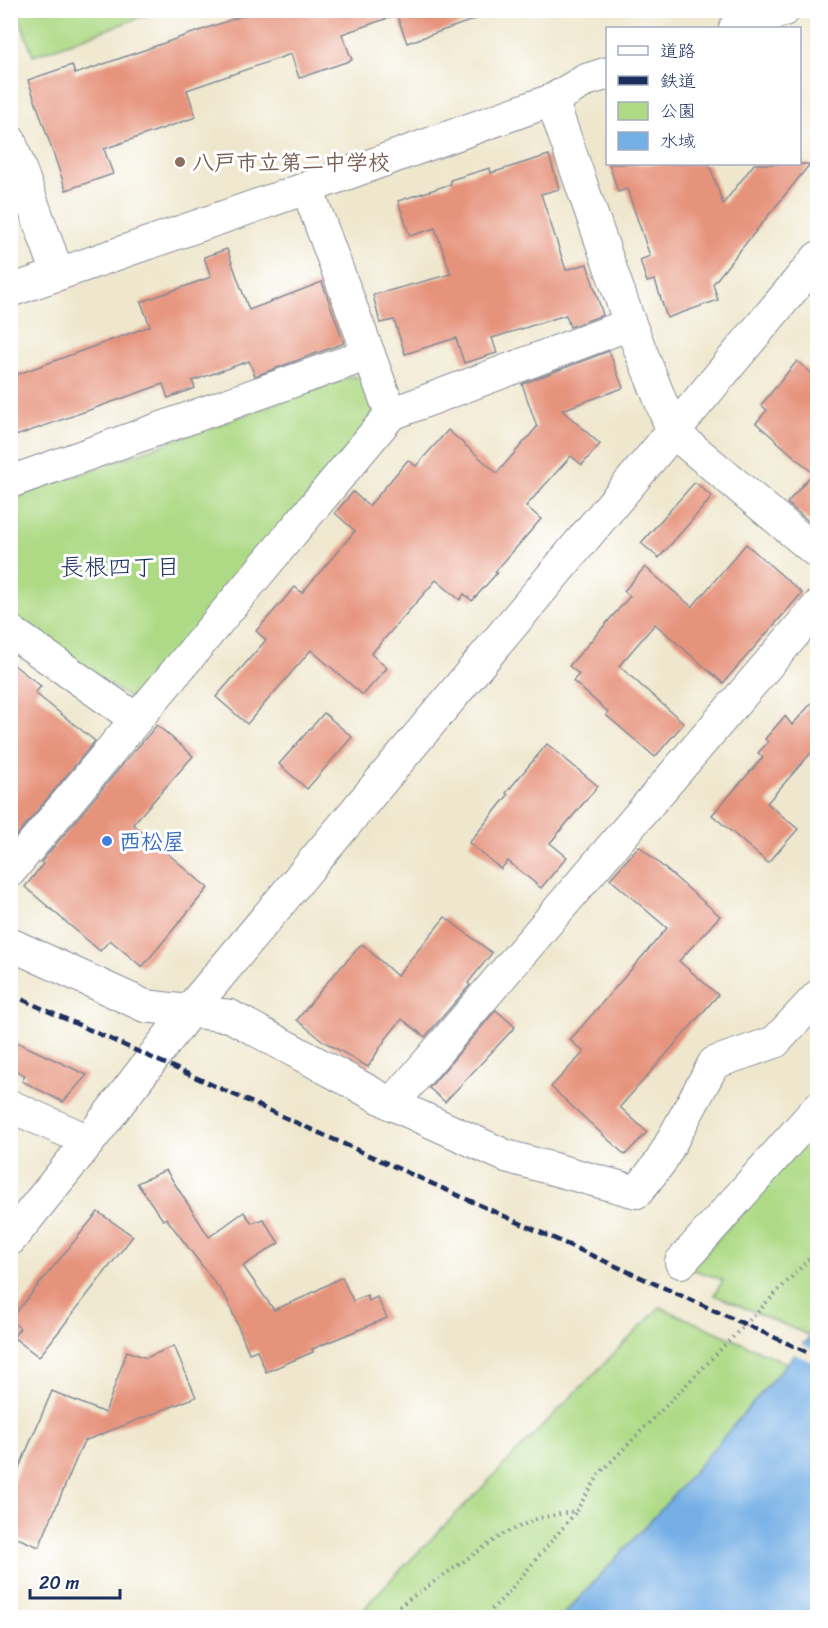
<svg xmlns="http://www.w3.org/2000/svg" width="828" height="1628" viewBox="0 0 828 1628" font-family="Sriracha,'Klee One',sans-serif">
	<style>
		.green { fill: #aeda86; stroke: #648472; stroke-width: 1.5 }
		.water { fill: #74afe5; stroke: #486fa2; stroke-width: 1.5 }
		.pier { fill: #efe7cd }
		.building { fill: #e6937c }
		.lines { fill: none; stroke-linecap: round; stroke-linejoin: round }
		.street-casing { stroke: #858b96; stroke-width: 34 }
		.secondary-casing { stroke: #858b96; stroke-width: 35 }
		.path { stroke: #858b96; stroke-width: 4; stroke-dasharray: 1.5 4.5; stroke-linecap: butt }
		.street { stroke: #fff; stroke-width: 32 }
		.secondary { stroke: #fff; stroke-width: 33 }
		.rail { stroke: #1b2f5e; stroke-width: 4.5; stroke-dasharray: 9 4.5; stroke-linecap: butt }
		.education-dot { fill: #8d6e63; stroke: #fff; stroke-width: 2 }
		.shop-dot { fill: #3f7fe0; stroke: #fff; stroke-width: 2 }
		.labels { text-anchor: middle; stroke-width: 6; stroke-linejoin: round; paint-order: stroke }
		.education-label { font-size: 22px; font-weight: bold; fill: #785e54; stroke: #fff; text-anchor: start }
		.shop-label { font-size: 22px; font-weight: bold; fill: #366cbe; stroke: #fff; text-anchor: start }
		.neighbourhood-label { font-size: 24px; fill: #1b2f5e; stroke: #fff }
	</style>
	<rect width="100%" height="100%" fill="#fff"/>
	<filter id="ink" filterUnits="userSpaceOnUse"><feTurbulence type="fractalNoise" baseFrequency=".0167" numOctaves="2"/><feDisplacementMap in="SourceGraphic" scale="12" xChannelSelector="R" yChannelSelector="G"/><feConvolveMatrix kernelMatrix="1 2 1 2 8 2 1 2 1" color-interpolation-filters="sRGB"/></filter>
	<filter id="wash" filterUnits="userSpaceOnUse"><feTurbulence type="fractalNoise" baseFrequency=".008" numOctaves="4" result="noise"/><feDisplacementMap in="SourceGraphic" scale="24" xChannelSelector="R" yChannelSelector="G"/><feGaussianBlur stdDeviation="1.35" result="paint"/><feColorMatrix in="noise" values="0 0 0 0 0 0 0 0 0 0 0 0 0 0 0 0 0 1.4 0 .05"/><feComposite in="paint" operator="in"/></filter>
	<g filter="url(#wash)">
		<rect width="100%" height="100%" fill="#efe7cd"/>
		<g class="green">
			<polygon points="17,10 158,10 158,11 33,56"/>
			<polygon points="353,376 369,382 374,402 372,418 143,697 130,699 11,615 11,499"/>
			<polygon points="817,1128 818,1328 811,1336 714,1295 723,1280 691,1269"/>
			<polygon points="660,1307 787,1363 667,1503 561,1617 358,1618 372,1599"/>
		</g>
		<polygon class="water" points="817,1328 817,1617 561,1618 667,1503"/>
		<polygon class="pier" points="800,1344 817,1351 817,1364 792,1353"/>
		<g id="blocks">
			<g class="building">
				<polygon points="259,10 489,10 490,14 407,43 397,15 342,34 352,60 299,78 291,54 187,90 196,117 104,149 113,174 66,190 28,80 72,65 75,74"/>
				<polygon points="549,155 559,189 541,194 566,270 587,264 603,315 570,327 566,315 492,338 497,353 464,363 456,338 405,354 394,320 380,323 373,295 451,274 435,228 410,236 398,201 451,184 450,180 490,168 491,173"/>
				<polygon points="609,164 709,164 723,204 754,164 810,164 713,284 718,300 667,318 655,280 647,282 640,260 650,256 627,189 618,192"/>
				<polygon points="227,249 249,310 322,282 344,343 255,376 249,361 192,381 195,388 168,398 163,384 10,438 10,377 150,326 141,302 211,277 204,257"/>
				<polygon points="609,351 623,388 562,410 600,444 582,465 571,456 526,506 541,519 495,572 497,573 472,601 464,594 460,600 436,580 371,654 387,668 363,695 311,650 247,724 216,697 266,640 256,631 295,587 302,593 355,531 335,513 353,492 369,506 408,460 416,466 448,430 497,473 537,427 522,384"/>
				<polygon points="797,361 818,379 818,529 787,503 813,473 756,423 767,410 761,405"/>
				<polygon points="695,482 712,497 659,558 641,543"/>
				<polygon points="746,544 802,593 723,683 655,624 619,666 684,723 655,757 606,715 608,712 573,681 579,674 569,666 630,596 624,591 645,567 692,607"/>
				<polygon points="10,662 41,686 35,693 95,741 13,840 10,838"/>
				<polygon points="818,696 818,745 767,803 798,829 768,863 712,815 763,757 758,753 768,742 765,739 785,716 792,725"/>
				<polygon points="324,713 352,737 307,789 279,764"/>
				<polygon points="157,725 193,756 133,824 208,888 142,967 110,940 100,951 25,887 43,864 41,862 124,763"/>
				<polygon points="547,744 598,786 550,843 567,857 541,888 508,861 501,869 469,843 508,795 506,793"/>
				<polygon points="639,846 720,916 679,961 718,995 620,1107 647,1132 625,1155 551,1087 584,1052 570,1040 667,928 610,879"/>
				<polygon points="445,917 492,953 468,983 470,985 425,1037 402,1019 385,1040 368,1067 323,1041 297,1020 330,979 362,944 397,976"/>
				<polygon points="496,1010 515,1027 445,1102 429,1088"/>
				<polygon points="10,1039 87,1075 63,1102 22,1081 25,1075 10,1068"/>
				<polygon points="166,1170 209,1237 244,1212 252,1223 263,1219 279,1243 243,1266 274,1310 304,1297 342,1277 353,1301 367,1295 369,1301 377,1297 387,1318 312,1349 313,1352 266,1372 257,1350 249,1353 227,1299 166,1218 163,1220 137,1183"/>
				<polygon points="98,1212 133,1236 39,1357 13,1337 20,1328 10,1320"/>
				<polygon points="174,1346 196,1397 84,1441 39,1547 10,1535 10,1489 52,1391 105,1413 127,1351 146,1358"/>
			</g>
		</g>
	</g>
	<g filter="url(#ink)">
		<use href="#blocks" fill-opacity="0" stroke="#858b96" stroke-width="1.5"/>
		<g class="lines">
			<defs>
				<g id="street">
					<polyline points="735,28 784,10"/>
					<polyline points="552,100 630,324 673,432 818,553"/>
					<polyline points="10,141 58,274"/>
					<polyline points="307,188 391,414"/>
					<polyline points="10,291 307,188 552,100 586,80 608,73"/>
					<polyline points="10,482 369,354"/>
					<polyline points="10,631 136,719"/>
					<polyline points="10,871 391,414 630,324"/>
					<polyline points="10,944 145,1006 230,1016 392,1104 506,1156 637,1192 661,1161 714,1063 775,1042 818,996"/>
					<polyline points="392,1104 818,606"/>
					<polyline points="10,1106 89,1141"/>
					<polyline points="681,1262 818,1108"/>
				</g>
				<polyline id="secondary" points="10,1239 89,1141 189,1011 818,258"/>
			</defs>
			<use href="#street" class="street-casing"/>
			<use href="#secondary" class="secondary-casing"/>
			<g class="path">
				<polyline points="10,1602 17,1618"/>
				<polyline points="378,1618 395,1609 503,1534 539,1518 576,1511 601,1472 818,1250"/>
				<polyline points="483,1618 506,1595 576,1512"/>
			</g>
			<use href="#street" class="street"/>
			<use href="#secondary" class="secondary"/>
			<polyline class="rail" points="10,994 818,1357"/>
		</g>
	</g>
	<circle class="education-dot" cx="180" cy="162" r="6"/>
	<circle class="shop-dot" cx="107" cy="841" r="6"/>
	<g class="labels">
		<g class="education-label">
			<text x="192" y="170">八戸市立第二中学校</text>
		</g>
		<g class="shop-label">
			<text x="119" y="849">西松屋</text>
		</g>
		<g class="neighbourhood-label">
			<text x="120" y="575">長根四丁目</text>
		</g>
	</g>
	<rect width="828" height="1628" fill="none" stroke="#fff" stroke-width="36"/>
	<rect x="606" y="27" width="195" height="138" fill="#ffffff" stroke="#a4acbf" stroke-width="1.5"/>
	<rect x="618" y="46" width="30" height="9" fill="#ffffff" stroke="#a4acbf" stroke-width="1.5"/>
	<text x="660" y="57" font-size="18" fill="#1b2f5e">道路</text>
	<rect x="618" y="76" width="30" height="9" fill="#1b2f5e" stroke="#a4acbf" stroke-width="1.5"/>
	<text x="660" y="87" font-size="18" fill="#1b2f5e">鉄道</text>
	<rect x="618" y="102" width="30" height="18" fill="#aeda86" stroke="#a4acbf" stroke-width="1.5"/>
	<text x="660" y="117" font-size="18" fill="#1b2f5e">公園</text>
	<rect x="618" y="132" width="30" height="18" fill="#74afe5" stroke="#a4acbf" stroke-width="1.5"/>
	<text x="660" y="147" font-size="18" fill="#1b2f5e">水域</text>
	<path d="M30 1589v9h90v-9" fill="none" stroke="#1b2f5e" stroke-width="3"/>
	<text x="39" y="1589" font-size="18" fill="#1b2f5e" stroke="#ffffff" stroke-width="4.5" paint-order="stroke">20 m</text>
</svg>
